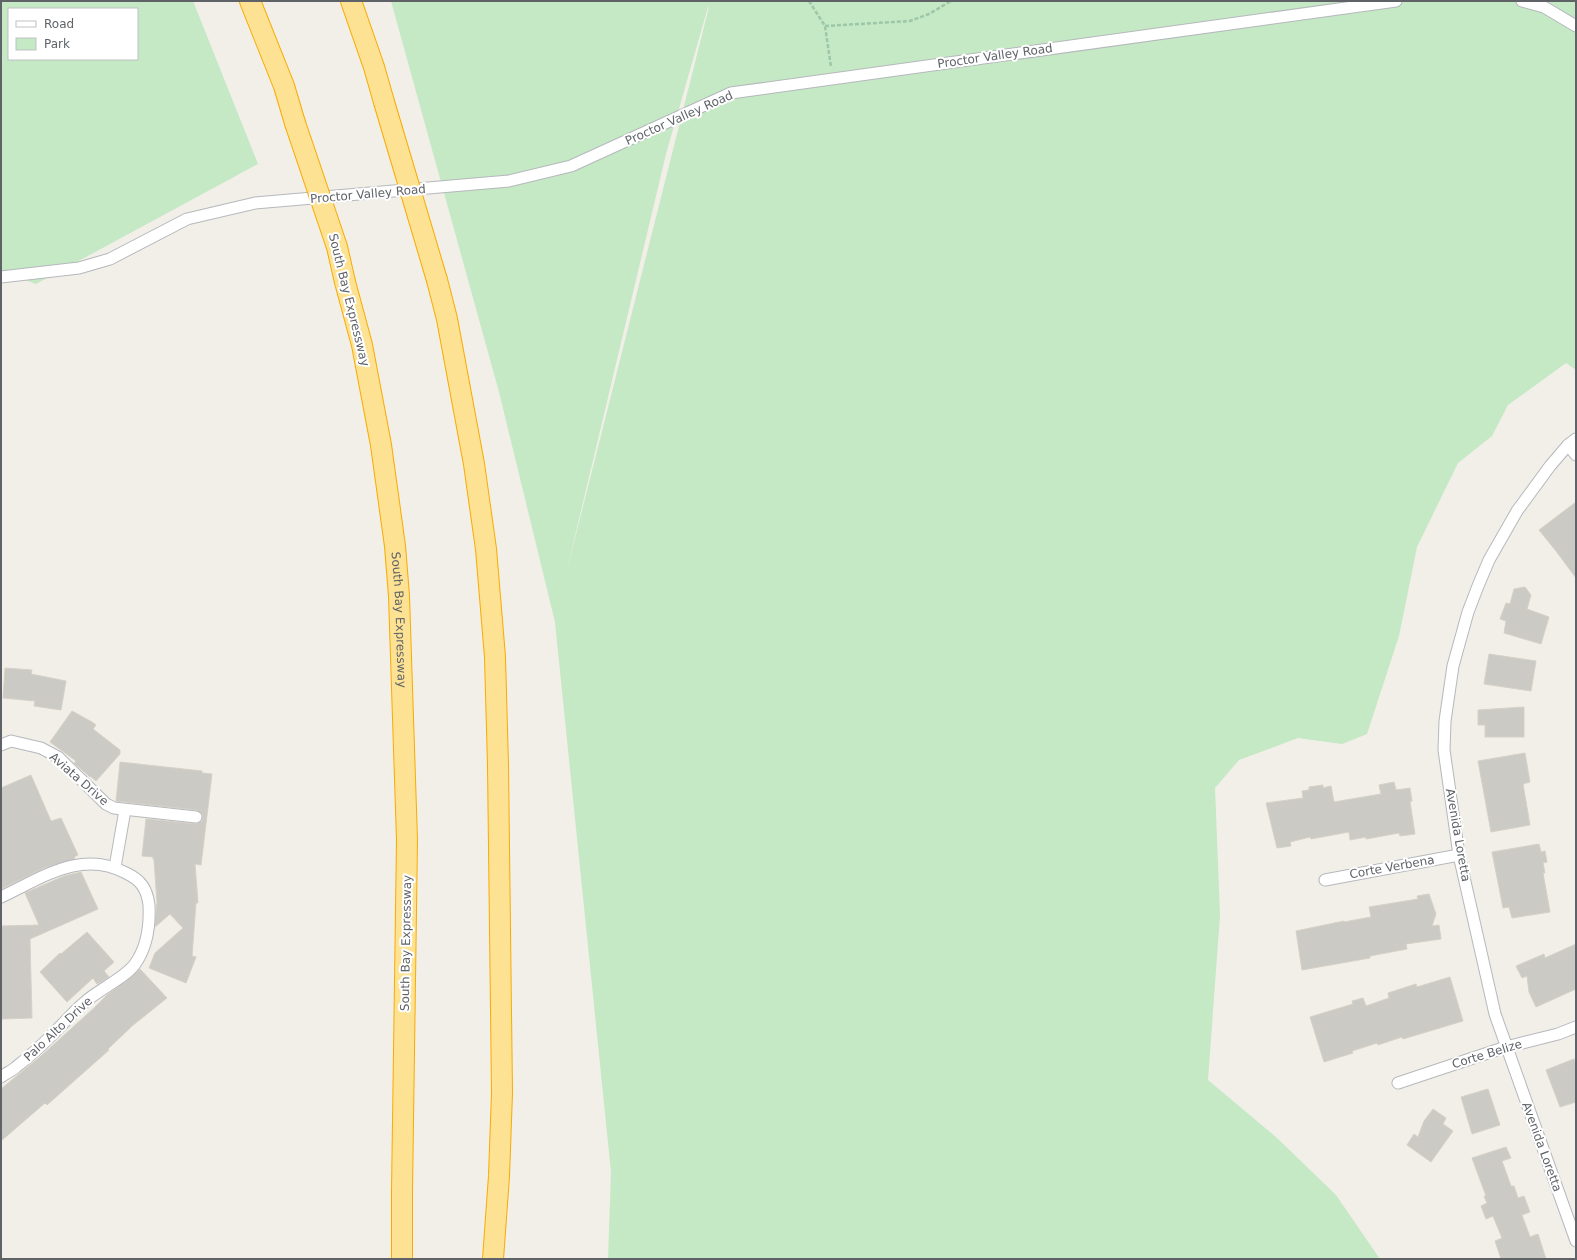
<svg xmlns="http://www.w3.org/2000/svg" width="1577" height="1260" viewBox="0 0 1577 1260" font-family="'DejaVu Sans',sans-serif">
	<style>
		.green { fill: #c5e8c5; fill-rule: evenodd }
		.building { fill: #cccac5; stroke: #d6d1c6 }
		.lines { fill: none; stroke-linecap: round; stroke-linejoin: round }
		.street-casing { stroke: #b5b8bc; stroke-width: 13 }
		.highway-casing { stroke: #f9ab00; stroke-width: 22 }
		.path { stroke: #9cc7a9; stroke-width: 2.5; stroke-dasharray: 4 2; stroke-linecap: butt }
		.street { stroke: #fff; stroke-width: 11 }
		.highway { stroke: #fde293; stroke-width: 20 }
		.highway-bridge-casing { stroke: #f9ab00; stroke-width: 22; stroke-linecap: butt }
		.highway-bridge { stroke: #fde293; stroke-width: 20 }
		.labels { text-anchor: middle; stroke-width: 4; stroke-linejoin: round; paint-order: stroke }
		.street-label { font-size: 12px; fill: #5f6368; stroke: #fff }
	</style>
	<rect width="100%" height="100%" fill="#f1efe8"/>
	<g class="green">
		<path d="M1 1H193L258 164 36 284 1 271ZM9 9H137V59H9Z"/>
		<path d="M391 1H1576V370L1566 363 1508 405 1492 436 1458 463 1417 547 1399 636 1367 734 1342 744 1298 738 1239 760 1215 788 1220 915 1208 1080 1277 1138 1336 1195 1380 1259H608L611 1172 555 622 499 392ZM708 7H709L565 578 666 154Z"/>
	</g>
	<g class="building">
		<polygon points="1576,502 1576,578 1556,551 1539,530"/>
		<polygon points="1525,587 1531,595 1527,609 1549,617 1541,644 1504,633 1506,621 1500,619 1506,603 1510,604 1514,589"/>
		<polygon points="1489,654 1536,661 1531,691 1484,684"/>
		<polygon points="5,668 32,670 31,674 66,681 61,710 34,706 35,701 3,698"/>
		<polygon points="1524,707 1524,737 1485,737 1485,725 1478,725 1478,710"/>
		<polygon points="72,711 92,722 96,725 93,729 120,750 120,754 96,781 90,776 90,777 74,763 76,761 50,742"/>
		<polygon points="1525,753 1530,782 1523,784 1530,825 1491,832 1478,761"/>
		<polygon points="120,762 202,771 202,773 212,774 201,865 195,864 198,903 196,903 192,956 196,957 186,983 149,968 155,953 183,928 170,914 155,927 157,902 154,860 153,859 153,857 142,856 146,819 196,824 202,821 203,815 197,810 116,801"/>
		<polygon points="31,775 51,821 61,818 78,855 74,857 75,859 44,868 1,889 1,788"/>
		<polygon points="1394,782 1396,790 1410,788 1412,801 1410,802 1415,834 1400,836 1399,833 1366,839 1366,837 1350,840 1349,832 1311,839 1310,837 1290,842 1291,846 1277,848 1266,803 1303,798 1302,791 1309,790 1309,787 1323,785 1323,788 1331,786 1334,802 1381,794 1379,785"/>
		<polygon points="1539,844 1541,852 1545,851 1547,862 1543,863 1545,873 1543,873 1550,912 1512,918 1509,907 1503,908 1492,852"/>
		<polygon points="81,872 98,909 30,939 32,1018 1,1019 1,926 39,925 25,893 64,876"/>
		<polygon points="1429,894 1436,914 1432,926 1439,925 1441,939 1406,944 1407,949 1370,956 1370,958 1302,970 1296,931 1344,921 1344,922 1371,917 1369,907 1418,899 1417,896"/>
		<polygon points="87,932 114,962 104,971 109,977 97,984 93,978 67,1002 40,972 60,953 61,954"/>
		<polygon points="1576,944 1576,989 1536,1007 1529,992 1527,976 1522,978 1516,966 1544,954 1545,958"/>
		<polygon points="140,969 167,998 132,1026 108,1049 109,1050 47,1105 45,1103 1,1141 1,1089 41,1056 94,1008 107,995 129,979"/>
		<polygon points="1450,977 1463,1021 1403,1039 1402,1037 1378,1045 1377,1043 1352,1051 1353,1053 1324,1062 1310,1017 1353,1004 1352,1001 1363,998 1366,1006 1389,998 1388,993 1416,984 1417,987"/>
		<polygon points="1574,1059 1576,1066 1576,1102 1560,1107 1546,1070"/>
		<polygon points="1488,1089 1500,1125 1472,1134 1461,1097"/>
		<polygon points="1433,1109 1446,1118 1443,1124 1453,1131 1431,1162 1407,1145 1414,1134 1418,1137 1424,1121"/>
		<polygon points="1506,1147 1511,1158 1502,1161 1511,1186 1514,1186 1518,1198 1524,1196 1530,1212 1522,1215 1530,1237 1538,1234 1546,1259 1501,1259 1495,1241 1502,1238 1493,1216 1486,1219 1481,1206 1487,1203 1484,1196 1486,1196 1472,1158"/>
	</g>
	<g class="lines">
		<defs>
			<g id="street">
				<polyline points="1522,1 1544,7 1576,26"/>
				<polyline points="1,277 79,268 110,259 187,219 255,203 509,181 571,166 731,93 1396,1"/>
				<polyline points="1576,439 1568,445 1550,466 1517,511 1489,560 1478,586 1468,612 1453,666 1445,721 1444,750 1459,855 1495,1014 1576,1241"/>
				<polyline points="1568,445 1576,455"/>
				<polyline points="1,745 11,741 41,748 58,757 106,804 114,808 196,817"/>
				<polyline points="115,867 125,810"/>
				<polyline points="1325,880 1459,855"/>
				<path d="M1 897C42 878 81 849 126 873 141 880 147 889 149 905 150 925 147 947 135 964 125 978 98 990 85 1002 73 1012 63 1024 52 1035 41 1046 29 1057 16 1067 12 1071 6 1073 1 1077"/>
				<polyline points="1398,1083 1506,1047 1558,1034 1576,1027"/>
			</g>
			<g id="highway">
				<polyline points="250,1 284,86 295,123"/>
				<polyline points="351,1 374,67 384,102"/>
				<polyline points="437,280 447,319 474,464 486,549 495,657 498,765 502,1093 499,1176 493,1259"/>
				<path id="s1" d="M345 282 362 345 381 445 395 546 399 596 407 840 402 1192V1259"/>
			</g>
		</defs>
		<use href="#street" class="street-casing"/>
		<use href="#highway" class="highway-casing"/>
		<g class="path">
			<polyline points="809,1 825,26 831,67"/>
			<polyline points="825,26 910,21 929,14 951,1"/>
		</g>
		<use href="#street" class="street"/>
		<use href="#highway" class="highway"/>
		<defs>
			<g id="highway-bridge">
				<polyline points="384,102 437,280"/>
				<polyline points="295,123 337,247 345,282"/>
			</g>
		</defs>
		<use href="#highway-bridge" class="highway-bridge-casing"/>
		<use href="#highway-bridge" class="highway-bridge"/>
	</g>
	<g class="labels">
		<g class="street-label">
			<text transform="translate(995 56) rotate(-8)" y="4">Proctor Valley Road</text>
			<text transform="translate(679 118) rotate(-24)" y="4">Proctor Valley Road</text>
			<text transform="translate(368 194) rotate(-5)" y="4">Proctor Valley Road</text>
			<text transform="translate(349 300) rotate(76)" y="4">South Bay Expressway</text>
			<text dy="4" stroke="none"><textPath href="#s1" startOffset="343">South Bay Expressway</textPath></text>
			<text transform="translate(79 779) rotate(41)" y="4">Aviata Drive</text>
			<text transform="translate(1458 835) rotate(80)" y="4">Avenida Loretta</text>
			<text transform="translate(1392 867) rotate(-10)" y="4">Corte Verbena</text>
			<text transform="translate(406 943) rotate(-89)" y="4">South Bay Expressway</text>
			<text transform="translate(58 1029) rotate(-43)" y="4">Palo Alto Drive</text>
			<text transform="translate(1487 1054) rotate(-17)" y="4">Corte Belize</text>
			<text transform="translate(1542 1147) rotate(70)" y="4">Avenida Loretta</text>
		</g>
	</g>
	<rect width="1577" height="1260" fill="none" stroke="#5f6368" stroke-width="4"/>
	<rect x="8" y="8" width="130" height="52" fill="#ffffff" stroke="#bfc1c3"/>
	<rect x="16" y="21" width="20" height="6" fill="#ffffff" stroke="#bfc1c3"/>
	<text x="44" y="28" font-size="12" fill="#5f6368">Road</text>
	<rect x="16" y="38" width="20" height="12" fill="#c5e8c5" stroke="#bfc1c3"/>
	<text x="44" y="48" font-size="12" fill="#5f6368">Park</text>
</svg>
